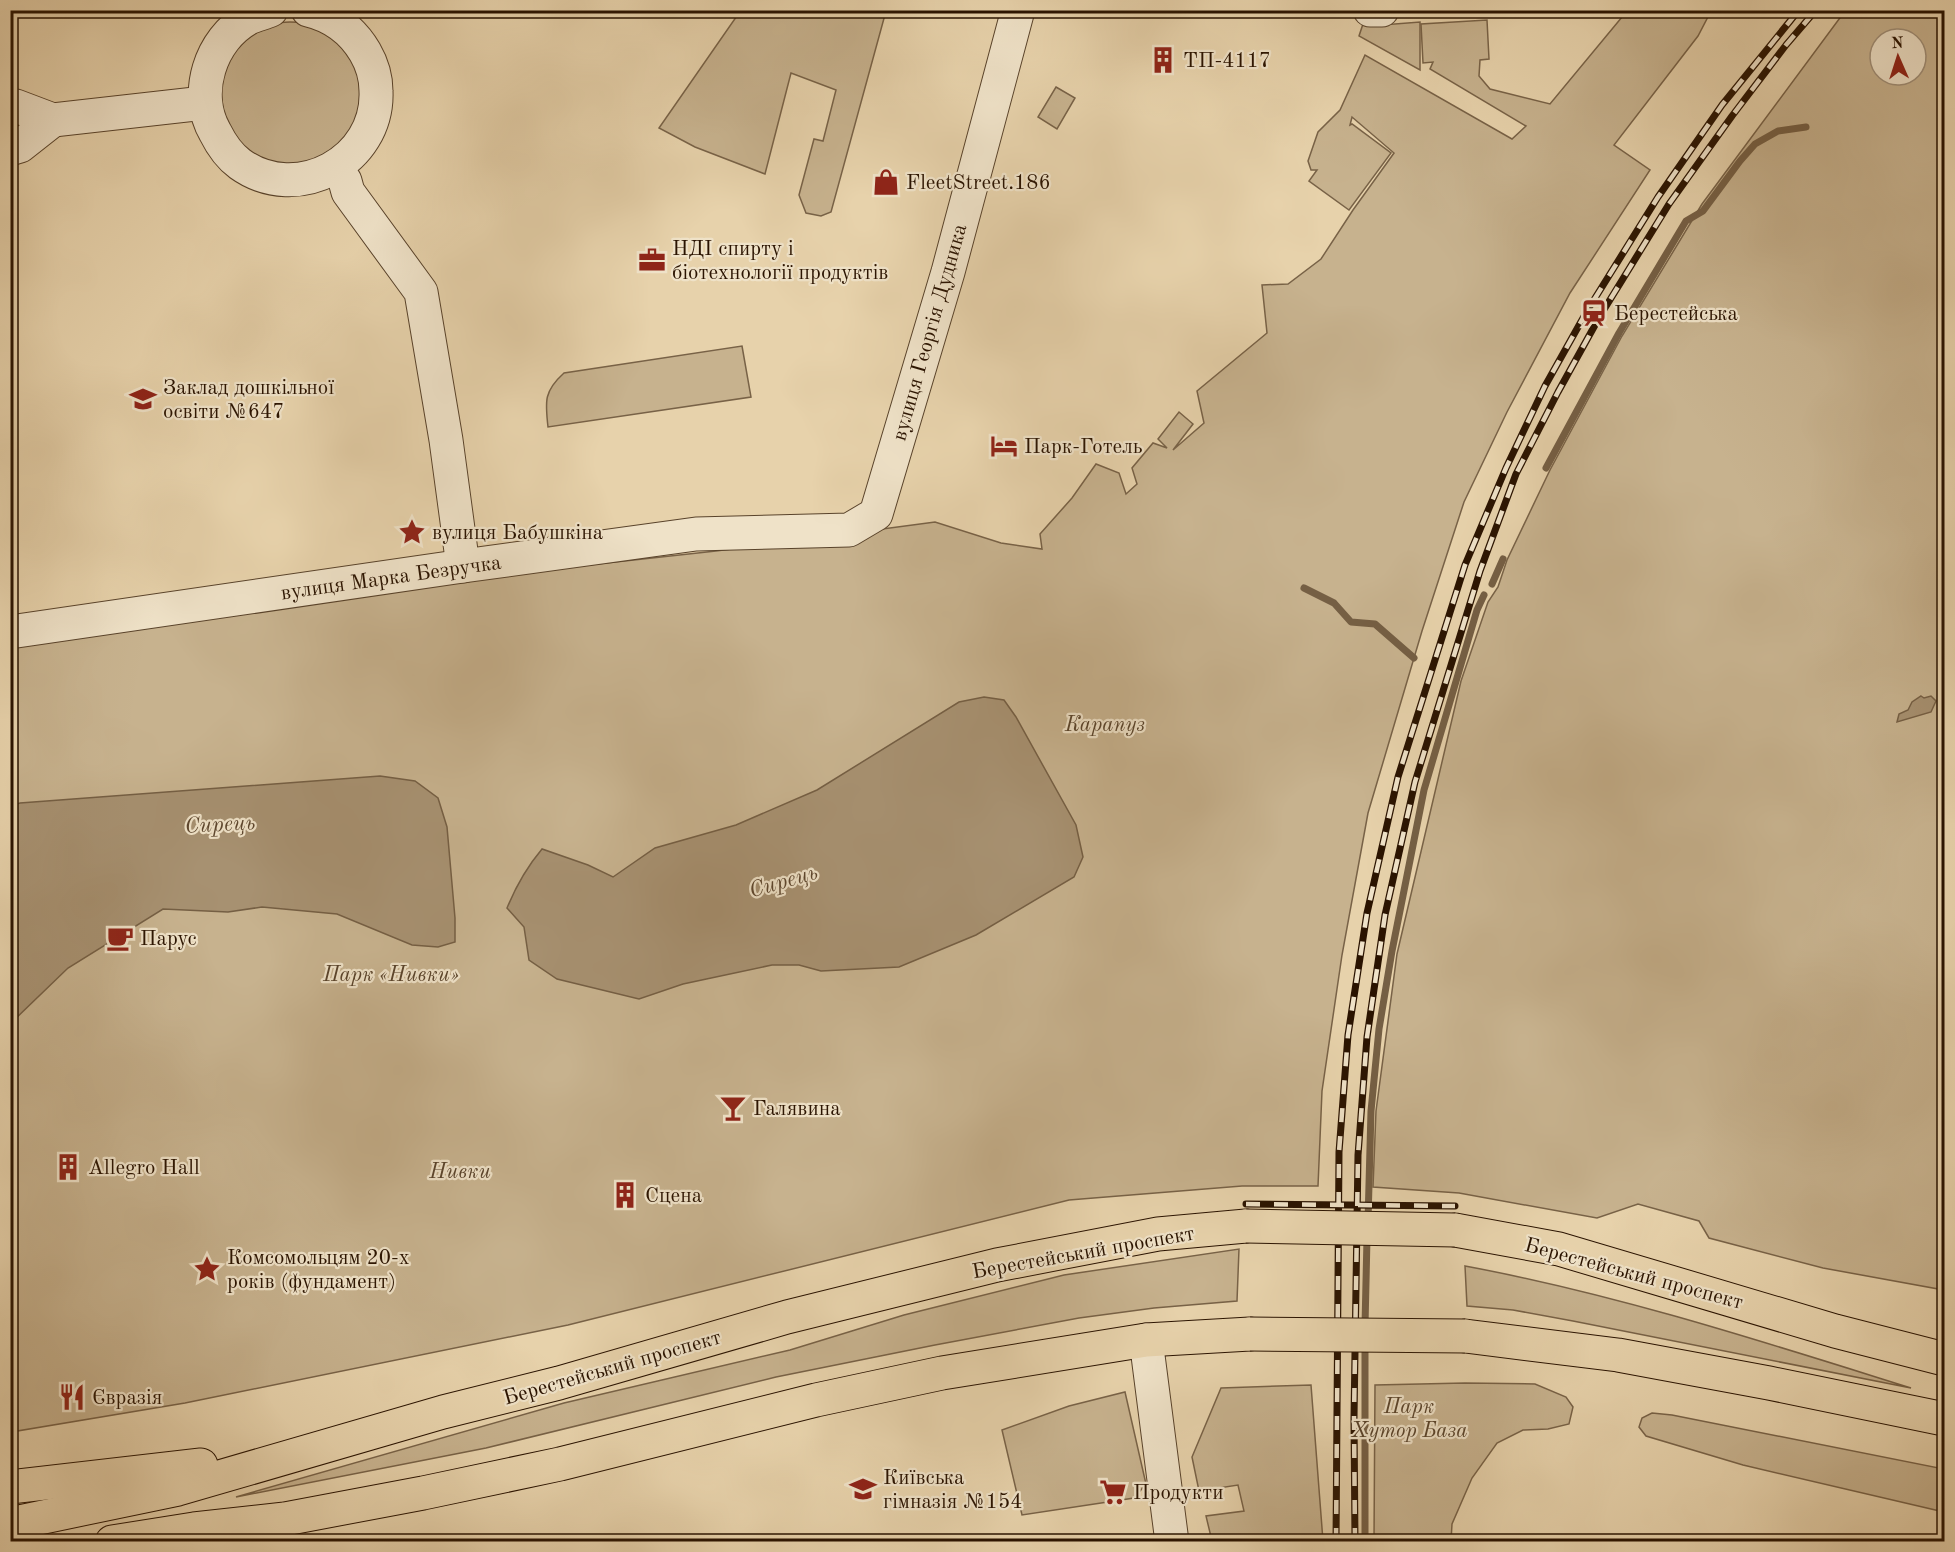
<svg xmlns="http://www.w3.org/2000/svg" width="1955" height="1552" viewBox="0 0 1955 1552" font-family="'Old Standard TT',serif">
	<style>
		.green { fill: #c7b28e; stroke: #786247; stroke-width: 1.5; fill-rule: evenodd }
		.water { fill: #a79171; stroke: #755f44; stroke-width: 1.5 }
		.lines { fill: none; stroke-linecap: round; stroke-linejoin: round }
		.stream { stroke: #755f44; stroke-width: 7 }
		.minor-casing { stroke: #59432b; stroke-width: 35 }
		.major-casing { stroke: #2a1300; stroke-width: 35 }
		.minor { stroke: #efe2c8; stroke-width: 33 }
		.major { stroke: #e7d2ab; stroke-width: 33 }
		.rail-casing { stroke: #2a1300; stroke-width: 7 }
		.rail { stroke: #efe2c8; stroke-width: 4.5; stroke-dasharray: 14; stroke-linecap: butt }
		.major-bridge-casing { stroke: #2a1300; stroke-width: 35; stroke-linecap: butt }
		.major-bridge { stroke: #e7d2ab; stroke-width: 33 }
		.labels { text-anchor: middle; stroke-width: 4.5; stroke-linejoin: round; paint-order: stroke }
		.poi-label { font-size: 21px; fill: #2a1300; stroke: #efe2c8; text-anchor: start }
		.street-label { font-size: 21px; fill: #2a1300; stroke: #efe2c8 }
		.park-label { font-size: 21px; font-style: italic; fill: #59432b; stroke: #efe2c8 }
		.water-label { font-size: 22px; font-style: italic; fill: #5c452d; stroke: #efe2c8 }
	</style>
	<rect width="100%" height="100%" fill="#e7d2ab"/>
	<filter id="stains"><feTurbulence type="fractalNoise" baseFrequency=".00333" numOctaves="4"/><feColorMatrix values="0 0 0 0 .2 0 0 0 0 .09 0 0 0 0 .02 0 0 0 .5 -.17"/></filter>
	<radialGradient id="worn" r=".72"><stop offset=".6" stop-color="#630" stop-opacity="0"/><stop offset="1" stop-color="#630" stop-opacity=".3"/></radialGradient>
	<g class="green">
		<polygon points="741,10 886,11 831,212 821,216 806,213 799,195 814,139 823,141 836,90 791,73 765,174 695,147 659,128"/>
		<polygon points="1627,11 1711,11 1698,36 1614,145 1650,170 1570,293 1507,412 1464,502 1422,631 1368,813 1342,955 1322,1091 1318,1186 1242,1186 1069,1200 568,1325 185,1403 11,1432 10,644 468,578 716,551 935,522 1001,543 1042,549 1040,534 1072,498 1096,464 1119,473 1126,494 1137,484 1132,468 1153,443 1167,448 1158,439 1179,412 1193,424 1173,450 1204,423 1197,391 1267,333 1262,285 1288,284 1321,259 1353,210 1394,153 1352,117 1350,125 1352,124 1391,153 1349,210 1309,181 1317,170 1311,170 1308,161 1318,132 1340,110 1365,55 1512,139 1526,126 1430,69 1433,62 1423,63 1421,24 1487,20 1489,59 1480,60 1479,76 1490,89 1550,104"/>
		<path d="M1845 11H1944V1290L1823 1268 1709 1238 1699 1221 1638 1204 1597 1218 1459 1193 1373 1187 1376 1111 1397 954 1461 681 1488 602 1498 587 1507 560 1550 470 1622 336 1702 204ZM1880 39H1916V75H1880Z"/>
		<polygon points="1364,21 1382,25 1420,22 1420,70 1359,36"/>
		<circle cx="290" cy="93" r="71"/>
		<polygon points="1056,87 1075,98 1057,129 1038,117"/>
		<path d="M742 346 751 397 548 427C545 401 544 391 564 373Z"/>
		<polygon points="1239,1249 1237,1301 1154,1308 1079,1318 935,1345 776,1377 486,1448 236,1497 564,1403 790,1350 904,1315 1064,1275"/>
		<path d="M1465 1266C1616 1294 1764 1342 1911 1388L1573 1321 1513 1310 1467 1306Z"/>
		<polygon points="1465,1383 1535,1384 1566,1397 1573,1407 1569,1424 1548,1429 1523,1430 1497,1443 1472,1478 1452,1524 1451,1541 1374,1541 1375,1385"/>
		<polygon points="1311,1385 1323,1541 1212,1541 1206,1516 1244,1511 1238,1485 1199,1491 1192,1457 1221,1388"/>
		<polygon points="1125,1392 1146,1484 1134,1498 1022,1515 1002,1430 1069,1406"/>
		<polygon points="1652,1413 1672,1415 1944,1469 1944,1512 1743,1465 1646,1436 1639,1427 1642,1418"/>
	</g>
	<g class="water">
		<polygon points="1921,696 1924,698 1931,696 1936,701 1931,712 1897,722 1899,714 1908,710 1912,702"/>
		<path d="M984 697 1004 700 1016 717 1076 825 1083 857 1074 877 976 935 899 967 821 971 799 965H772L683 984 639 999 557 979 529 960 524 927 507 908C516 886 526 868 542 849L588 865 613 877 655 848 736 825 817 790 959 702Z"/>
		<polygon points="380,776 415,781 438,798 447,827 455,918 455,942 438,947 412,945 337,914 262,907 228,912 163,909 68,968 11,1023 11,806 20,803"/>
	</g>
	<g class="lines">
		<g class="stream">
			<polyline points="1546,468 1619,333 1686,221 1703,211 1740,161 1755,144 1778,131 1806,127"/>
			<polyline points="1492,584 1503,559"/>
			<polyline points="1304,588 1334,603 1351,622 1375,624 1414,658"/>
			<polyline points="1368,1221 1371,1111 1379,1029 1392,951 1424,790 1477,610 1484,595"/>
			<polyline points="1365,1326 1367,1238"/>
			<polyline points="1365,1343 1365,1542"/>
		</g>
		<defs>
			<g id="minor">
				<path d="M271 10C264 13 256 15 249 18 210 39 193 94 215 132 221 144 229 156 240 164 297 205 379 161 376 91 376 77 372 64 365 52 352 30 333 16 308 10"/>
				<polyline points="1370,10 1382,10"/>
				<polyline points="10,106 16,106 53,120 204,103"/>
				<polyline points="10,149 20,146 53,120"/>
				<polyline points="335,167 345,181 348,192 421,292 446,440 463,566"/>
				<polyline points="10,632 463,566 696,534 849,530 876,514 948,272 1018,10"/>
				<polyline points="1146,1340 1172,1542"/>
			</g>
			<g id="major">
				<polyline points="1455,1230 1559,1249 1835,1331 1944,1359"/>
				<polyline points="1465,1336 1618,1355 1769,1383 1944,1419"/>
				<polyline points="10,1487 201,1465"/>
				<polyline points="10,1524 178,1489 443,1412 559,1383 787,1317 997,1265 1158,1234 1246,1226"/>
				<polyline points="112,1542 194,1529 285,1519 423,1493 560,1464 816,1400 942,1373 1146,1340 1250,1334"/>
			</g>
		</defs>
		<use href="#minor" class="minor-casing"/>
		<use href="#major" class="major-casing"/>
		<use href="#minor" class="minor"/>
		<use href="#major" class="major"/>
		<defs>
			<g id="rail">
				<polyline points="1246,1204 1455,1206"/>
				<polyline points="1246,1220 1455,1222"/>
				<polyline points="1336,1542 1339,1152 1348,1035 1367,913 1398,777 1465,565 1506,468 1545,386 1587,311 1658,197 1722,105 1799,10"/>
				<polyline points="1355,1542 1354,1418 1358,1155 1367,1037 1385,915 1415,782 1480,571 1516,474 1558,392 1600,316 1669,204 1732,116 1786,45 1816,10"/>
			</g>
		</defs>
		<use href="#rail" class="rail-casing"/>
		<use href="#rail" class="rail"/>
		<defs>
			<g id="major-bridge">
				<polyline points="1246,1226 1455,1230"/>
				<polyline points="1250,1334 1465,1336"/>
			</g>
		</defs>
		<use href="#major-bridge" class="major-bridge-casing"/>
		<use href="#major-bridge" class="major-bridge"/>
	</g>
	<defs>
		<symbol id="building-bare" viewBox="-9 -9 18 18"><path d="M-4-6H4V6H1V3H-1V6H-4ZM-2.5-4.3h1.7v1.8h-1.7ZM.8-4.3h1.7v1.8H.8ZM-2.5-1h1.7V.8h-1.7ZM.8-1h1.7V.8H.8Z" fill="#8f2418" stroke="#efe2c8" stroke-width="2.5" paint-order="stroke"/></symbol>
		<symbol id="shop-bare" viewBox="-9 -9 18 18"><path d="M-5-2.5h2.3a2.7 3.5 0 0 1 5.4 0H5L5.5 6h-11ZM-1.5-2.5h3a1.5 2.3 0 0 0-3 0Z" fill="#8f2418" stroke="#efe2c8" stroke-width="2.5" paint-order="stroke"/></symbol>
		<symbol id="office-bare" viewBox="-9 -9 18 18"><path d="M-6-3h4V-5.5h4V-3h4V5H-6ZM-1-4.5V-3h2v-1.5ZM-6 0V1H6V0Z" fill="#8f2418" stroke="#efe2c8" stroke-width="2.5" paint-order="stroke"/></symbol>
		<symbol id="station-bare" viewBox="-9 -9 18 18"><path d="M-3-6H3Q5-6 5-4V2Q5 4 3 4L4.5 6H3L1.5 4h-3L-3 6H-4.5L-3 4Q-5 4-5 2V-4Q-5-6-3-6ZM-3.5-4v3h7v-3ZM-3.5 1v1.5H-2V1ZM2 1v1.5H3.5V1Z" fill="#8f2418" stroke="#efe2c8" stroke-width="2.5" paint-order="stroke"/></symbol>
		<symbol id="school-bare" viewBox="-9 -9 18 18"><path d="M0-5L7-2L0 1L-7-2ZM-4 1L0 2.5L4 1V4Q0 6-4 4Z" fill="#8f2418" stroke="#efe2c8" stroke-width="2.5" paint-order="stroke"/></symbol>
		<symbol id="hotel-bare" viewBox="-9 -9 18 18"><path d="M-6-4.5h1.5V1H6V5H4.5V3h-9V5H-6ZM-4 0a1.8 1.8 0 1 1 3.6 0ZM.5 0V-2.5h3Q6-2.5 6 0Z" fill="#8f2418" stroke="#efe2c8" stroke-width="2.5" paint-order="stroke"/></symbol>
		<symbol id="sight-bare" viewBox="-9 -9 18 18"><path d="M0-6L1.8-2.2L6-1.7L2.9 1.2L3.7 5.4L0 3.3L-3.7 5.4L-2.9 1.2L-6-1.7L-1.8-2.2Z" fill="#8f2418" stroke="#efe2c8" stroke-width="2.5" paint-order="stroke"/></symbol>
		<symbol id="cafe-bare" viewBox="-9 -9 18 18"><path d="M-5.5-4.5H6V0H3Q3 3.5 0 3.5H-2.5Q-5.5 3.5-5.5 0ZM3-3.2v2h1.7v-2ZM-6 4.5H4V6H-6Z" fill="#8f2418" stroke="#efe2c8" stroke-width="2.5" paint-order="stroke"/></symbol>
		<symbol id="bar-bare" viewBox="-9 -9 18 18"><path d="M-6-5H6L.8 .8V4.5H3.5V6h-7V4.5H-.8V.8Z" fill="#8f2418" stroke="#efe2c8" stroke-width="2.5" paint-order="stroke"/></symbol>
		<symbol id="restaurant-bare" viewBox="-9 -9 18 18"><path d="M-5-6h1v4h1v-4h1v4h1v-4h1v5L-1.5 .5V6h-2V.5L-5-1ZM5-6V6H3V1.5H1.5Q1.5-4 5-6Z" fill="#8f2418" stroke="#efe2c8" stroke-width="2.5" paint-order="stroke"/></symbol>
		<symbol id="supermarket-bare" viewBox="-9 -9 18 18"><path d="M-6-5.5h2.5l.6 2H6L4.5 2H-2.5L-4.4-4H-6ZM-1.5 3.2a1.3 1.3 0 1 0 .1 0ZM3 3.2a1.3 1.3 0 1 0 .1 0Z" fill="#8f2418" stroke="#efe2c8" stroke-width="2.5" paint-order="stroke"/></symbol>
	</defs>
	<g fill-rule="evenodd">
		<use href="#building-bare" x="1144" y="41" width="38" height="38"/>
		<use href="#shop-bare" x="867" y="163" width="38" height="38"/>
		<use href="#office-bare" x="633" y="241" width="38" height="38"/>
		<use href="#station-bare" x="1575" y="294" width="38" height="38"/>
		<use href="#school-bare" x="124" y="380" width="38" height="38"/>
		<use href="#hotel-bare" x="985" y="427" width="38" height="38"/>
		<use href="#sight-bare" x="393" y="513" width="38" height="38"/>
		<use href="#cafe-bare" x="101" y="919" width="38" height="38"/>
		<use href="#bar-bare" x="714" y="1089" width="38" height="38"/>
		<use href="#building-bare" x="49" y="1148" width="38" height="38"/>
		<use href="#building-bare" x="606" y="1176" width="38" height="38"/>
		<use href="#sight-bare" x="188" y="1250" width="38" height="38"/>
		<use href="#restaurant-bare" x="53" y="1378" width="38" height="38"/>
		<use href="#school-bare" x="844" y="1470" width="38" height="38"/>
		<use href="#supermarket-bare" x="1094" y="1473" width="38" height="38"/>
	</g>
	<g class="labels">
		<g class="poi-label">
			<text x="1183" y="67">ТП-4117</text>
			<text x="906" y="189">FleetStreet.186</text>
			<text x="672" y="255">НДІ спирту і<tspan x="672" dy="24">біотехнології продуктів</tspan></text>
			<text x="1614" y="320">Берестейська</text>
			<text x="163" y="394">Заклад дошкільної<tspan x="163" dy="24">освіти №647</tspan></text>
			<text x="1024" y="453">Парк-Готель</text>
			<text x="432" y="539">вулиця Бабушкіна</text>
			<text x="140" y="945">Парус</text>
			<text x="753" y="1115">Галявина</text>
			<text x="88" y="1174">Allegro Hall</text>
			<text x="645" y="1202">Сцена</text>
			<text x="227" y="1264">Комсомольцям 20-х<tspan x="227" dy="24">років (фундамент)</tspan></text>
			<text x="92" y="1404">Євразія</text>
			<text x="883" y="1484">Київська<tspan x="883" dy="24">гімназія №154</tspan></text>
			<text x="1133" y="1499">Продукти</text>
		</g>
		<g class="street-label">
			<text transform="translate(929 332) rotate(-74)" y="7">вулиця Георгія Дудника</text>
			<text transform="translate(391 577) rotate(-8)" y="7">вулиця Марка Безручка</text>
			<text transform="translate(1083 1252) rotate(-10)" y="7">Берестейський проспект</text>
			<text transform="translate(1634 1273) rotate(15)" y="7">Берестейський проспект</text>
			<text transform="translate(612 1367) rotate(-16)" y="7">Берестейський проспект</text>
		</g>
		<g class="park-label">
			<text x="1105" y="731">Карапуз</text>
			<text x="391" y="981">Парк «Нивки»</text>
			<text x="460" y="1178">Нивки</text>
			<text x="1409" y="1413">Парк<tspan x="1409" dy="24">Хутор База</tspan></text>
		</g>
		<g class="water-label">
			<text transform="translate(220 823) rotate(-3)" y="8">Сирець</text>
			<text transform="translate(783 880) rotate(-16)" y="8">Сирець</text>
		</g>
	</g>
	<rect width="1955" height="1552" fill="none" stroke="#e7d2ab" stroke-width="36"/>
	<rect x="12" y="12" width="1931" height="1528" fill="none" stroke="#2a1300" stroke-width="3"/>
	<rect x="18" y="18" width="1919" height="1516" fill="none" stroke="#2a1300" stroke-width="1.5"/>
	<g transform="translate(1898 57) rotate(357)"><circle r="28" fill="#efe2c8" stroke="#a08f78" stroke-width="1.5"/>
	<path d="M0-4.5L10 22L0 15L-10 22Z" fill="#8f2418"/>
	<text y="-9" font-size="16" font-weight="bold" text-anchor="middle" fill="#2a1300">N</text>
	</g>
	<rect width="100%" height="100%" filter="url(#stains)"/>
	<rect width="100%" height="100%" fill="url(#worn)"/>
</svg>
